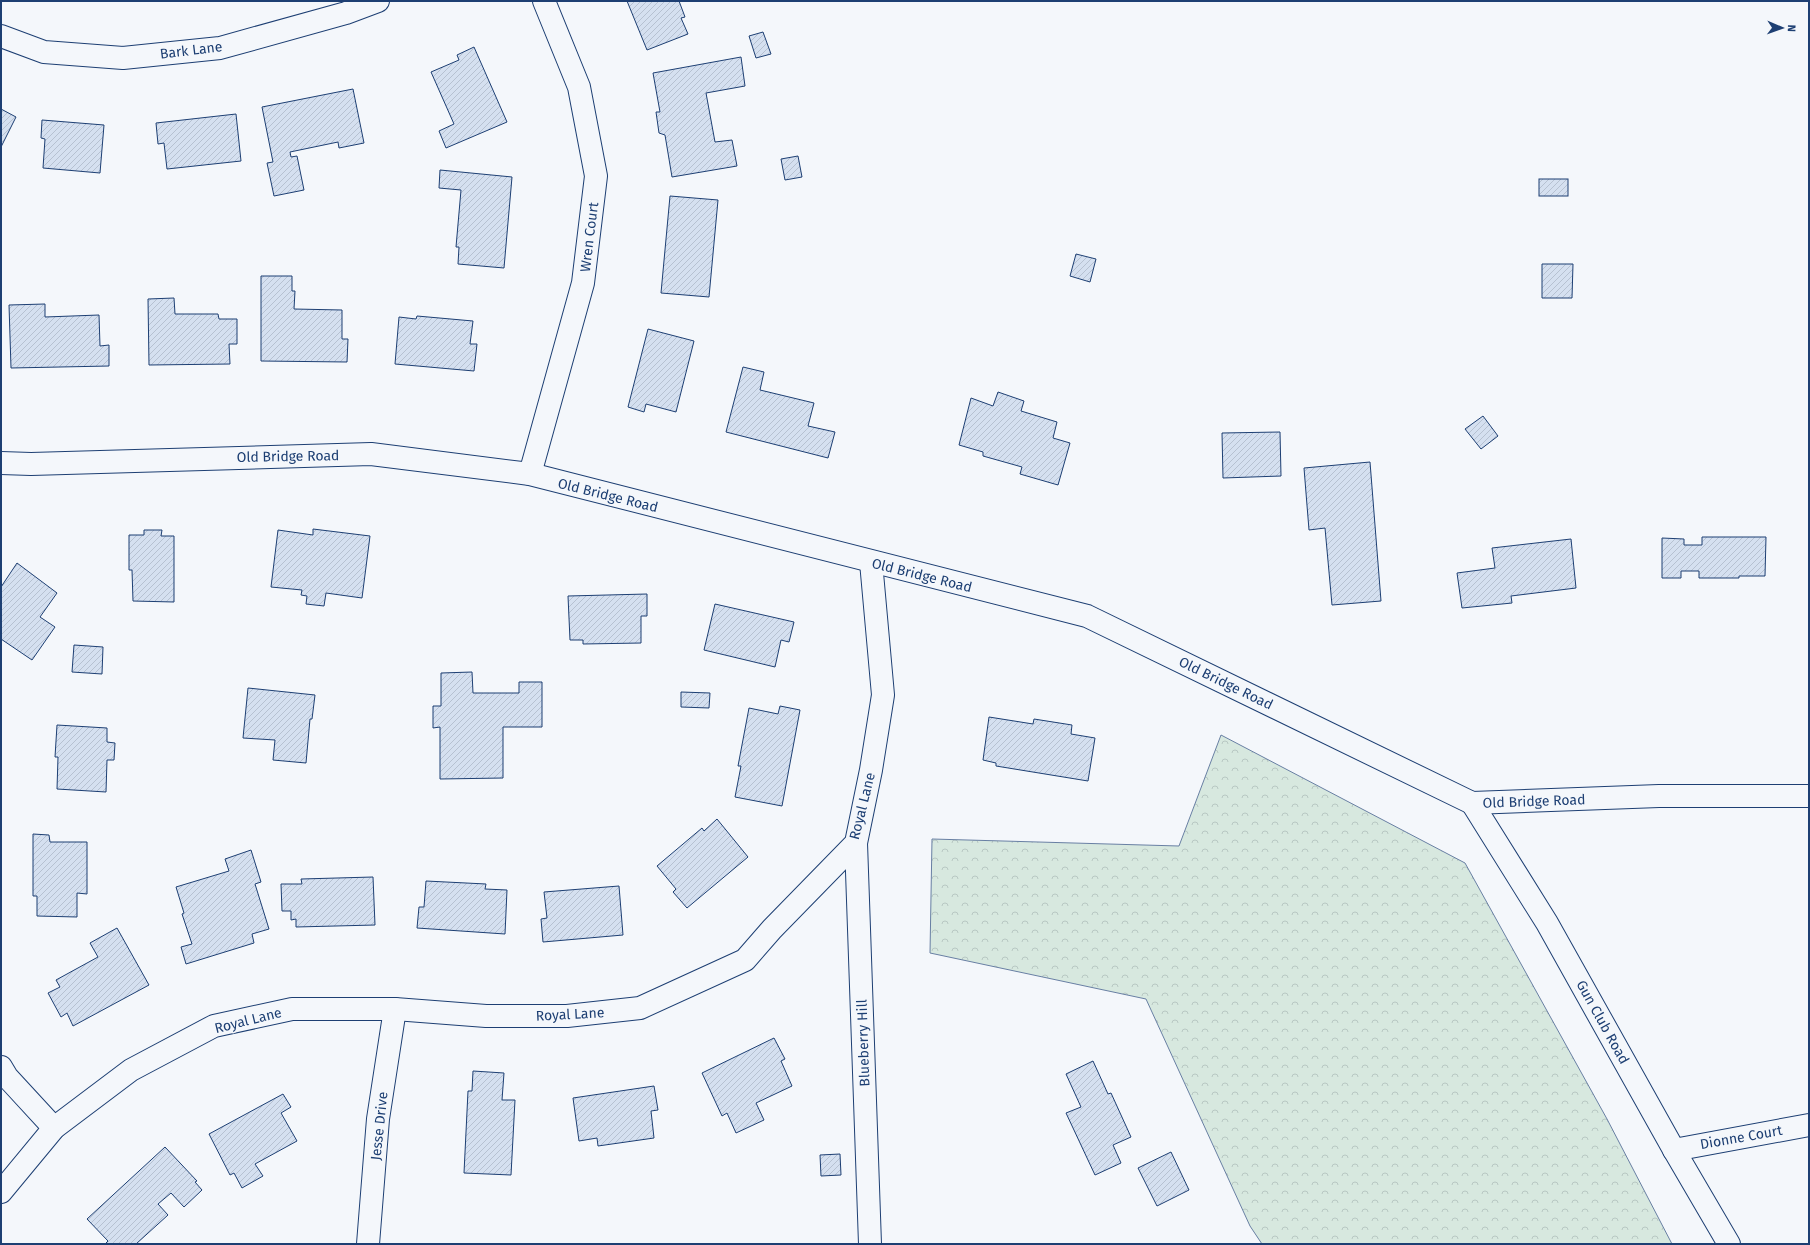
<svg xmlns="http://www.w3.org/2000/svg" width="1810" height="1245" viewBox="0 0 1810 1245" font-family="'Fira Sans',sans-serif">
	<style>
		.forest { fill: url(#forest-crowns); stroke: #687fa3 }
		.building { fill: url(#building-hatch); stroke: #1d3f73 }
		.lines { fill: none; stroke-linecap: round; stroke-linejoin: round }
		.street-casing { stroke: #1d3f73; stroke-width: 24 }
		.secondary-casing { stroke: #1d3f73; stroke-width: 24 }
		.street { stroke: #f4f7fb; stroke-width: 22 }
		.secondary { stroke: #f4f7fb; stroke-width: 22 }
		.labels { text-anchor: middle; stroke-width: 3; stroke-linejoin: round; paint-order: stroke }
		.street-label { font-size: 14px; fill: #1d3f73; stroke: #f4f7fb }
	</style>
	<defs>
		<pattern id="forest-crowns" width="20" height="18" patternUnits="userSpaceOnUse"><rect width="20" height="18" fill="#d7e8df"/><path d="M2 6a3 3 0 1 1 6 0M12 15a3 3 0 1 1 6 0" fill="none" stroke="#b8c8c3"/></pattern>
		<pattern id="building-hatch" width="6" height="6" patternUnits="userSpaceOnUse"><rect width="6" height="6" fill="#d5e0f0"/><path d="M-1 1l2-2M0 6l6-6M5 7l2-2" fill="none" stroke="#b6c1d1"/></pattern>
	</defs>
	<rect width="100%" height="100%" fill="#f4f7fb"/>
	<polygon class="forest" points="1221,735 1465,863 1607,1119 1672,1244 1262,1244 1250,1226 1146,999 930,953 932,839 1179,846"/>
	<g class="building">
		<polygon points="627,1 679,1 685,17 681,18 688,34 647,50"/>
		<polygon points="763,32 771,54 756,58 749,36"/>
		<polygon points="474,47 507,122 446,148 439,131 454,124 431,72 459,60 457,55"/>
		<polygon points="741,57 745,86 706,93 715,142 732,140 737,166 672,177 665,135 659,133 656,112 660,112 653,73"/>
		<polygon points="353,89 364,143 339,148 338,142 290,152 291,157 297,156 304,190 274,196 267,163 273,162 262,107"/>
		<polygon points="1,109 16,117 1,147"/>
		<polygon points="236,114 241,161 167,169 164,143 158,144 156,123"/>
		<polygon points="42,120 104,125 100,173 43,168 45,139 41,138"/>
		<polygon points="798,156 802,177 785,180 781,159"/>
		<polygon points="440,170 512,177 504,268 458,264 459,247 456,247 461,190 439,188"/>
		<rect x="1539" y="179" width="29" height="17"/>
		<polygon points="670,196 718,200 709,297 661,293"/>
		<polygon points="1076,254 1096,259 1090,282 1070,276"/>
		<polygon points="1542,264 1573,264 1572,298 1542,298"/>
		<polygon points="261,276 292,276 292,291 295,291 294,309 342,310 342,339 348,339 347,362 261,361"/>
		<polygon points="174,298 175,314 218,314 219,319 237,319 237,344 229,344 230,364 149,365 148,299"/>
		<polygon points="45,304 45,317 99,315 100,346 109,345 109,366 11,368 9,305"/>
		<polygon points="417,316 473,321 470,344 477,344 474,371 395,364 399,317 416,319"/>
		<polygon points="648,329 694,341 676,412 646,404 644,412 628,407"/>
		<polygon points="743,367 764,372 760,390 814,403 808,426 835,432 828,458 726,432"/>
		<polygon points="998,392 1024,401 1021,411 1057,422 1053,438 1070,443 1058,485 1020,474 1022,467 983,456 983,452 959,445 971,398 993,406"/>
		<polygon points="1483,416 1498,436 1481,449 1465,429"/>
		<polygon points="1280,432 1281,476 1223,478 1222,433"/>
		<polygon points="1370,462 1381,601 1332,605 1325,528 1309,530 1304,468"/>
		<polygon points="313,529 370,536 362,598 326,593 324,606 306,604 307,596 301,595 302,590 271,587 278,530 313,535"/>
		<polygon points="144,530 162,530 161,536 174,536 174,602 133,601 132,570 129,570 129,535 144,535"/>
		<polygon points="1702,537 1766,537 1765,576 1739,576 1739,578 1699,578 1699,571 1681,571 1681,578 1662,578 1662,538 1684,539 1684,545 1702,545"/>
		<polygon points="1571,539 1576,588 1511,596 1512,603 1462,608 1457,573 1495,568 1492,548"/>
		<polygon points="17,563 57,593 40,617 55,627 32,660 1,639 1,587"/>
		<polygon points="647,594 647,616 641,616 641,643 583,644 583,640 570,640 568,596"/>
		<polygon points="715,604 794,622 789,642 781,640 775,667 704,650"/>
		<polygon points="74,645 103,647 102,674 72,672"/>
		<polygon points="472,672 473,693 519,693 519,682 542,682 542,727 503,727 503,778 440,779 440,727 433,728 433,706 441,706 441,673"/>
		<polygon points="248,688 315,695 312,719 310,719 306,763 273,760 275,740 243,738"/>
		<polygon points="681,692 710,693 709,708 681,707"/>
		<polygon points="780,706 800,710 782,806 735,797 741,766 738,766 749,708 778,714"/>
		<polygon points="989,717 1033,724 1034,719 1072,725 1071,734 1095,738 1088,781 996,766 996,763 983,760"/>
		<polygon points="57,725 107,728 107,742 115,743 114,760 107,760 106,792 57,789 58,757 55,757"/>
		<polygon points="717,819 748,857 687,908 673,892 676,889 657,866 702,828 704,831"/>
		<polygon points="33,834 49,835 50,842 87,842 87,894 77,893 77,917 37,916 37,896 33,896"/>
		<polygon points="251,850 261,882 255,884 269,929 252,934 254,943 186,964 181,947 192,944 182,914 184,913 176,887 229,871 225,859"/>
		<polygon points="373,877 375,925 296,927 296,919 291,920 291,911 282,911 281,884 302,884 301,879"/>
		<polygon points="426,881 486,884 485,889 507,890 505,934 417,928 419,907 424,907"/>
		<polygon points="619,886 623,935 543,942 541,919 547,918 544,892"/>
		<polygon points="117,928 149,985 73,1026 67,1013 61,1017 48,993 60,987 56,980 98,957 90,943"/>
		<polygon points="774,1038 785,1059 781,1061 792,1086 756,1103 764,1120 736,1133 727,1113 722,1116 702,1073"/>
		<polygon points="1093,1061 1108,1094 1111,1093 1131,1137 1113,1145 1121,1163 1095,1175 1066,1113 1081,1107 1066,1074"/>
		<polygon points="473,1071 504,1073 502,1100 515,1100 511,1175 464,1173 468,1091 472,1091"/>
		<polygon points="654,1086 658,1110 651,1111 654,1138 598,1146 597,1138 579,1141 573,1098"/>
		<polygon points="283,1094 291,1107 281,1113 297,1141 255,1164 263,1176 242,1188 234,1173 230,1175 209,1134"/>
		<polygon points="165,1147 197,1181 195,1182 202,1190 184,1207 171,1193 158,1204 168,1215 136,1244 105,1244 108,1241 87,1219"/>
		<polygon points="1171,1152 1189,1190 1157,1206 1138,1168"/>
		<polygon points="840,1154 841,1175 821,1176 820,1155"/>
	</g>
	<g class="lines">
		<defs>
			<g id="street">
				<polyline points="1,36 44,52 123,58 220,48 346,13 378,1"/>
				<polyline points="1472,803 1547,923 1674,1150 1729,1244"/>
				<polyline points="856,843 870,1244"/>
				<polyline points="1,1067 7,1077 54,1128"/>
				<polyline points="1674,1150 1809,1125"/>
				<polyline points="1,1192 54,1128 131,1070 214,1026 292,1009 395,1009 486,1016 567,1016 640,1008 745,960 772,929 856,843 871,770 883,695 871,562"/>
				<polyline points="368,1244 378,1119 395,1009"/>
			</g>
			<g id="secondary">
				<polyline points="1,463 31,464 371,454 530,474 1087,616 1472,803 1659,796 1809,796"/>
				<polyline points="530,474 583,283 596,176 579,87 544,1"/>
			</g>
		</defs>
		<use href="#street" class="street-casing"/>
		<use href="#secondary" class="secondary-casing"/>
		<use href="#street" class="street"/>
		<use href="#secondary" class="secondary"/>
	</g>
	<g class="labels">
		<g class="street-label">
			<text transform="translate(191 50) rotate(-7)" y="5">Bark Lane</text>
			<text transform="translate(589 237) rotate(-83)" y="5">Wren Court</text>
			<text transform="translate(288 456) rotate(-1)" y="5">Old Bridge Road</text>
			<text transform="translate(608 495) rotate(14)" y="5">Old Bridge Road</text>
			<text transform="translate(922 575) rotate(14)" y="5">Old Bridge Road</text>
			<text transform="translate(1226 683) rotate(26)" y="5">Old Bridge Road</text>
			<text transform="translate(1534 801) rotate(-2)" y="5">Old Bridge Road</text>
			<text transform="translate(862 806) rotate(-76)" y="5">Royal Lane</text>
			<text transform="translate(570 1014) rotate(-3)" y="5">Royal Lane</text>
			<text transform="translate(248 1020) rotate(-14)" y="5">Royal Lane</text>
			<text transform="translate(1603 1022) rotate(61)" y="5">Gun Club Road</text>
			<text transform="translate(863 1043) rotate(-92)" y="5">Blueberry Hill</text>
			<text transform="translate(379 1126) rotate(-84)" y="5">Jesse Drive</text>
			<text transform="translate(1741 1137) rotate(-10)" y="5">Dionne Court</text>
		</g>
	</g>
	<rect width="1810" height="1245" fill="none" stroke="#1d3f73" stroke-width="4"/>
	<g transform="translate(1782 28) rotate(92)" stroke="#f4f7fb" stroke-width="3" paint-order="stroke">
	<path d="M0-3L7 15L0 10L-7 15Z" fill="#1d3f73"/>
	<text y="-6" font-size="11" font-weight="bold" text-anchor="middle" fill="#1d3f73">N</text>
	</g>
</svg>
